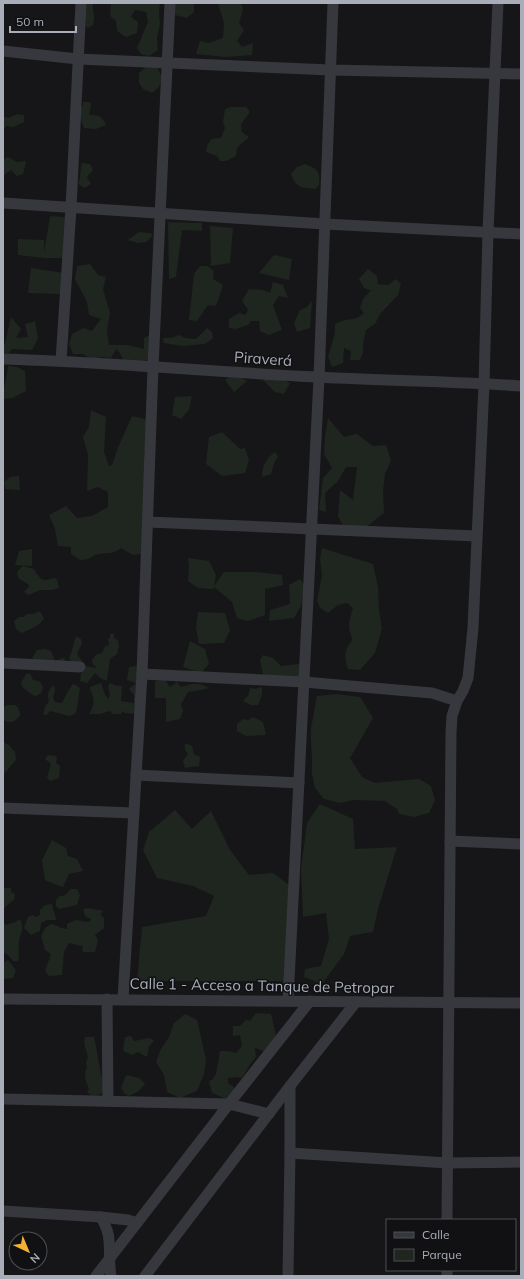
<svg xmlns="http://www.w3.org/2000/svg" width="524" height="1279" viewBox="0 0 524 1279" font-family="Mulish,sans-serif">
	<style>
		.green { fill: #1e261f }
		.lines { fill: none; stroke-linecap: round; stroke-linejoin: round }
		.minor { stroke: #37383d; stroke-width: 11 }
		.labels { text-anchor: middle; stroke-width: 3; stroke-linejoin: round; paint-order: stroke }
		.street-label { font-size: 15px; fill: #a8adb8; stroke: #111113 }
	</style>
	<rect width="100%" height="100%" fill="#161618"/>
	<g class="green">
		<path d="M79 3H93C92 13 96 15 93 25L88 28 85 26 86 23Z"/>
		<polygon points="111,3 160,3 159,13 160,24 157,38 158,50 149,56 141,54 137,48 148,22 146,12 135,10 131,17 138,22 137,33 126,37 117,31 116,21 110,16"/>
		<polygon points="171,3 194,3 194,12 187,18 175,15"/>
		<polygon points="218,3 241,3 243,8 239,24 244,30 237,41 242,47 253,43 252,55 226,57 196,54 200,41 209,43 223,38 224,23"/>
		<polygon points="147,66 157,67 162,77 159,87 152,93 143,89 139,83 139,73"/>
		<path d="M83 102H90L91 107 89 115C98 115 103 116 106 125L96 129 84 128 81 120 80 108 83 106Z"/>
		<polygon points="231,107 246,107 250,112 241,124 242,132 249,137 237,148 236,156 226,161 220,161 217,156 206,152 207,146 211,139 221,138 225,128 223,122 225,109"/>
		<polygon points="18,114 24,115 24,122 13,127 6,126 3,130 3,116 8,118"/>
		<polygon points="8,157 17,162 26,161 25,167 23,174 17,176 11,170 3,176 3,159"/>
		<path d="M82 163 90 164 93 170 87 177 91 184 85 188 78 184C81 177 80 170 82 163Z"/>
		<path d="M305 164C318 169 320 171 319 185L315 189C302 188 295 187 291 174L297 167Z"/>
		<polygon points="50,216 65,217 65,258 44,258 18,255 18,239 44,240 44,253"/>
		<polygon points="168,222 202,223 202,231 182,230 176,277 169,279"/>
		<polygon points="210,226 233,228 230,263 211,266"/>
		<polygon points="139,232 150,233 153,235 146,242 137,243 128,240"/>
		<polygon points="274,255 292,259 289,280 259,273"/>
		<polygon points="90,264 98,275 106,277 103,289 110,313 107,331 109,345 128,345 144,349 144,338 152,334 151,360 137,362 124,361 120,353 116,349 111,358 102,357 93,359 82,354 73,354 69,344 72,334 84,328 92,331 101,319 89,315 87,302 75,279 77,266"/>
		<polygon points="200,266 207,266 214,271 213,279 223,285 218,301 215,306 208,305 197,321 189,320 194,274"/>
		<polygon points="31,268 64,273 60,294 28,293"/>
		<path d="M368 269 377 276 378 284 388 285 396 279 401 284 398 295 380 314 375 324 366 330 363 343V353L360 360H350L351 351 344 348 343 363 332 367 328 357 335 333V324C338 323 341 321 345 320 355 318 354 321 364 313L360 308 363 299 370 291H373L364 288 359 279Z"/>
		<polygon points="273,282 283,285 288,298 279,296 273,305 282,330 269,335 260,331 259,321 251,321 248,325 236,329 229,328 229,319 239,313 245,315 248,310 242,301 249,289 263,290 270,293"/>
		<polygon points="312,301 310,328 297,332 294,323 300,310 307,307"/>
		<path d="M11 317 21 329 16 338 28 337 25 324 35 321 38 338 32 350 12 349 8 354 3 352C3 347 5 344 6 339 8 331 9 324 11 317Z"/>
		<polygon points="207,328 212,332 213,338 205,344 182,346 164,343 163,338 171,338 179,335 185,338 196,339"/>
		<path d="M8 366 17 367 25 371 26 391 12 398 3 399C3 386 7 379 8 366Z"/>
		<polygon points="234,374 247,381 234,392 225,380"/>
		<polygon points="274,375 290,383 284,394 275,392 263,380"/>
		<polygon points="192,396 189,410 181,419 172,415 175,397"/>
		<path d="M91 410 106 417 104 452 109 466 112 465 117 450 132 416 145 419 151 439 144 451 148 493 146 553 133 555 121 548C112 555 109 552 99 554 91 556 90 560 80 560L71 554V547L58 546 55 529 49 515 66 506 77 518 92 516 108 507V492L98 487 87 491 88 455 83 437 89 427Z"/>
		<polygon points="328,418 344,437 357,434 373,446 386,445 391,461 385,474 383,490 384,513 366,527 346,530 338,517 340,490 353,500 357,467 346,467 338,481 325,493 326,512 319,510 323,478 332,468 324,454 325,437"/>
		<polygon points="222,432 240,449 245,448 249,460 245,473 222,476 206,464 209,437"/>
		<path d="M275 452 278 457 275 461 271 474 262 477C262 465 266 459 275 452Z"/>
		<polygon points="19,476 20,490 5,489 4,482 10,477"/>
		<path d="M322 548 373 564 378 587 379 611 382 628 375 653 360 670 348 669C344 657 344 650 352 640 352 635 349 632 349 627 349 620 351 614 353 608L347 603 338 605 328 613 320 608 317 601 322 576 320 559Z"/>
		<polygon points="32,549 32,566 15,565 19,551"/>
		<polygon points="188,558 209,561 216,575 214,586 224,572 257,572 282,575 283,585 265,589 265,615 248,621 237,618 232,602 214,587 213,589 198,588 188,581 189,565"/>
		<path d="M23 566 34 569C39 578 43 583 53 578L57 579 59 588 52 590H40L29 595 24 592 29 587 28 584 18 578 17 572Z"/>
		<polygon points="300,579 305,586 301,606 294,618 269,621 270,610 290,604 289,585"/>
		<path d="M40 611 44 619C38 626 30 630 21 633L16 629 14 621 19 617H24L27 614H33Z"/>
		<polygon points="198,612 225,613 230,630 224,643 199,644 196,628"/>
		<polygon points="114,633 114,638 118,640 119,646 117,654 110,659 107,681 100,678 95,673 87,683 80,681 81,674 85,666 97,668 93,664 92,660 97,654 102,653 105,646 109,645 108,639 110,638 110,634"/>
		<path d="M76 636 81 639 82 643 77 654 83 662H71L69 658C73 651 73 643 76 636Z"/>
		<polygon points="190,641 205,649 209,664 201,673 183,667"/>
		<polygon points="45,649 51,651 55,661 65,657 64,663 45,663 32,658 37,650"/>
		<polygon points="263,655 273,658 281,666 299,664 301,676 280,678 263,675 260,660"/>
		<path d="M136 666 140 668 139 708 133 714 125 713 122 711 121 714H113L110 711 100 714H89C92 709 95 703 93 697 92 692 90 692 90 687L101 683 105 695 108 699 110 695 108 686 110 683 117 686H122L121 701 134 703V695L129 689 136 683 127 680 129 667Z"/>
		<path d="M30 673 33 680 39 681 43 687 41 693 36 696C30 695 28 690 23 688L21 683 26 674Z"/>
		<path d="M165 680 170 687 177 682 181 687C194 683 197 682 209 688L202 690 188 692 181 704 183 711 180 719 166 722V698H155V681Z"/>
		<path d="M73 684 76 685 80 688 77 708 75 714 69 716 50 711 47 715 43 714 45 707 49 701C47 694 48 690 54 685L55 691 53 697 55 702 62 703 68 691Z"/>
		<polygon points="260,687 262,688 262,695 258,705 251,705 243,701 248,696 250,688 256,689"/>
		<polygon points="337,694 360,697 373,718 350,758 362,777 375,783 419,779 431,786 435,800 429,813 414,817 399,814 397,809 385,801 354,800 340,803 324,799 315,788 312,774 312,758 311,742 311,728 317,696"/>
		<path d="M7 705H15L19 708 18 710 20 711V716C14 722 11 724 3 720V707Z"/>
		<polygon points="253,717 263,722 266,735 246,736 237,731 237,724 243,719 249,720"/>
		<polygon points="3,742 9,745 13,750 15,751 16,760 5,773 3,771"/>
		<polygon points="185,743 192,746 194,754 200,757 199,766 185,768 183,761 188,754 185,750"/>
		<polygon points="48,755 57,756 56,763 60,766 59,778 50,781 47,777 51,764 45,759"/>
		<polygon points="320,804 353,819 355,849 397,847 378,909 373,932 350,936 344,954 322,984 304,977 305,969 321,966 329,939 326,913 303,917 301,869 307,823"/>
		<polygon points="175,810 192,829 211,811 230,850 249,875 273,873 289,885 284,981 137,981 142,927 206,916 214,896 193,886 157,878 143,850 149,832"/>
		<polygon points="52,840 66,848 68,856 77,859 83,871 69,874 63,887 52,883 45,880 42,860"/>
		<polygon points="6,888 11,888 11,892 15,894 14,900 11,902 3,909 4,913 3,914 3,889"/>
		<polygon points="71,889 77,889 80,895 77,905 59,909 56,906 56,900 60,896 64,896"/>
		<path d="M52 904C52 910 56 914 56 920H47L41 923 40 931 31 935 24 928 28 917 33 915 35 917 40 915V910L45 905Z"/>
		<path d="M88 908 103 911 100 914 104 918V928L95 935 98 940 95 952H83L82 946 69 943 64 952 62 975 49 976 45 971 51 954 45 950 41 936 45 928 51 924C57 925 61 929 67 929V924L76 920 89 922 91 919 85 916 83 909Z"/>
		<path d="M20 919C25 930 21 931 19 941 18 948 20 954 18 961H13L8 955 3 952V922L6 925 15 922Z"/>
		<polygon points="8,960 16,970 13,978 4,979 3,976 3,963"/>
		<polygon points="256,1013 271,1014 276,1035 271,1043 263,1051 255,1048 256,1057 249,1066 242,1078 237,1077 228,1078 228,1083 234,1087 234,1093 227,1099 212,1093 209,1081 212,1080 216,1074 220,1051 228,1051 236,1053 242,1046 240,1035 233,1036 233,1026 240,1026 246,1020 250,1021"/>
		<polygon points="185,1014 197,1020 206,1059 204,1074 197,1091 180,1098 167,1092 164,1075 156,1062 161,1049 169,1037 174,1023"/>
		<polygon points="131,1036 134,1041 150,1038 154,1041 149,1046 147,1057 138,1052 132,1055 123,1051 125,1037"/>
		<path d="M85 1037H94C98 1054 99 1071 105 1087L101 1094 92 1096 87 1092 89 1089C86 1081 83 1075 87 1067L86 1062 88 1057 84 1043Z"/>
		<path d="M126 1075 139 1078 145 1083C141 1091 136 1093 128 1096L124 1093 121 1088Z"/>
	</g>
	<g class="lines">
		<g class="minor">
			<polyline points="3,51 78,59 331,70 521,74"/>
			<polyline points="3,203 325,224 521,234"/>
			<path d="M3 359C108 362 213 372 318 377 386 381 453 381 521 386"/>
			<polyline points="61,361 71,208 81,3"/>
			<polyline points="148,522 476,536"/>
			<polyline points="3,663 80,667"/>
			<polyline points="142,674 304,682 432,693 457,701"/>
			<polyline points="136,775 299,783"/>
			<polyline points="3,808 134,813"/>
			<polyline points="450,841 521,844"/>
			<polyline points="3,999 521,1003"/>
			<polyline points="107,999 108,1101"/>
			<polyline points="123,999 142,674 153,367 170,3"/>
			<polyline points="288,1001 319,378 333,3"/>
			<polyline points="3,1099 229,1104 269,1114"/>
			<polyline points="290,1153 448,1163 521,1162"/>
			<polyline points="3,1211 101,1217 128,1220 137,1223"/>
			<path d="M101 1217C105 1224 109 1232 109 1241 110 1253 109 1264 111 1276"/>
			<polyline points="447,1220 451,732 452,716 457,701 463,691 468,678 473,628 484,384 488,232 498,3"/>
			<polyline points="96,1276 229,1104 310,1001"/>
			<polyline points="145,1276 290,1086 356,1002"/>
			<polyline points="288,1276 290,1153 290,1086"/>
			<polyline points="447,1276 447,1270"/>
		</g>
	</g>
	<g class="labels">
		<g class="street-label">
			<text transform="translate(263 359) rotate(4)" y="5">Piraverá</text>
			<text transform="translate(262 986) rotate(1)" y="5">Calle 1 - Acceso a Tanque de Petropar</text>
		</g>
	</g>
	<rect width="524" height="1279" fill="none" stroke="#a8adb8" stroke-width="8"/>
	<rect x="386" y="1219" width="130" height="52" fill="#111113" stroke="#4d4f55"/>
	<rect x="394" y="1232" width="20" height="6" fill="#37383d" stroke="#4d4f55"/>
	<text x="422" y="1239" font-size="12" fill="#a8adb8">Calle</text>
	<rect x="394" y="1249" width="20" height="12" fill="#1e261f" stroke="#4d4f55"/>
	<text x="422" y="1259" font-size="12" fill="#a8adb8">Parque</text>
	<g transform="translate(28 1251) rotate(136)"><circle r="19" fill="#111113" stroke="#4d4f55"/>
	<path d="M0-3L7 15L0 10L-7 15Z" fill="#f2b134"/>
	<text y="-6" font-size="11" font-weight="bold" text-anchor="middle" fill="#a8adb8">N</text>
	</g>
	<path d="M10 26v6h66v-6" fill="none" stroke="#a8adb8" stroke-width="2"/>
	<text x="16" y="26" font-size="12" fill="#a8adb8" stroke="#111113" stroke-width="3" paint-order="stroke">50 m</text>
</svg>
